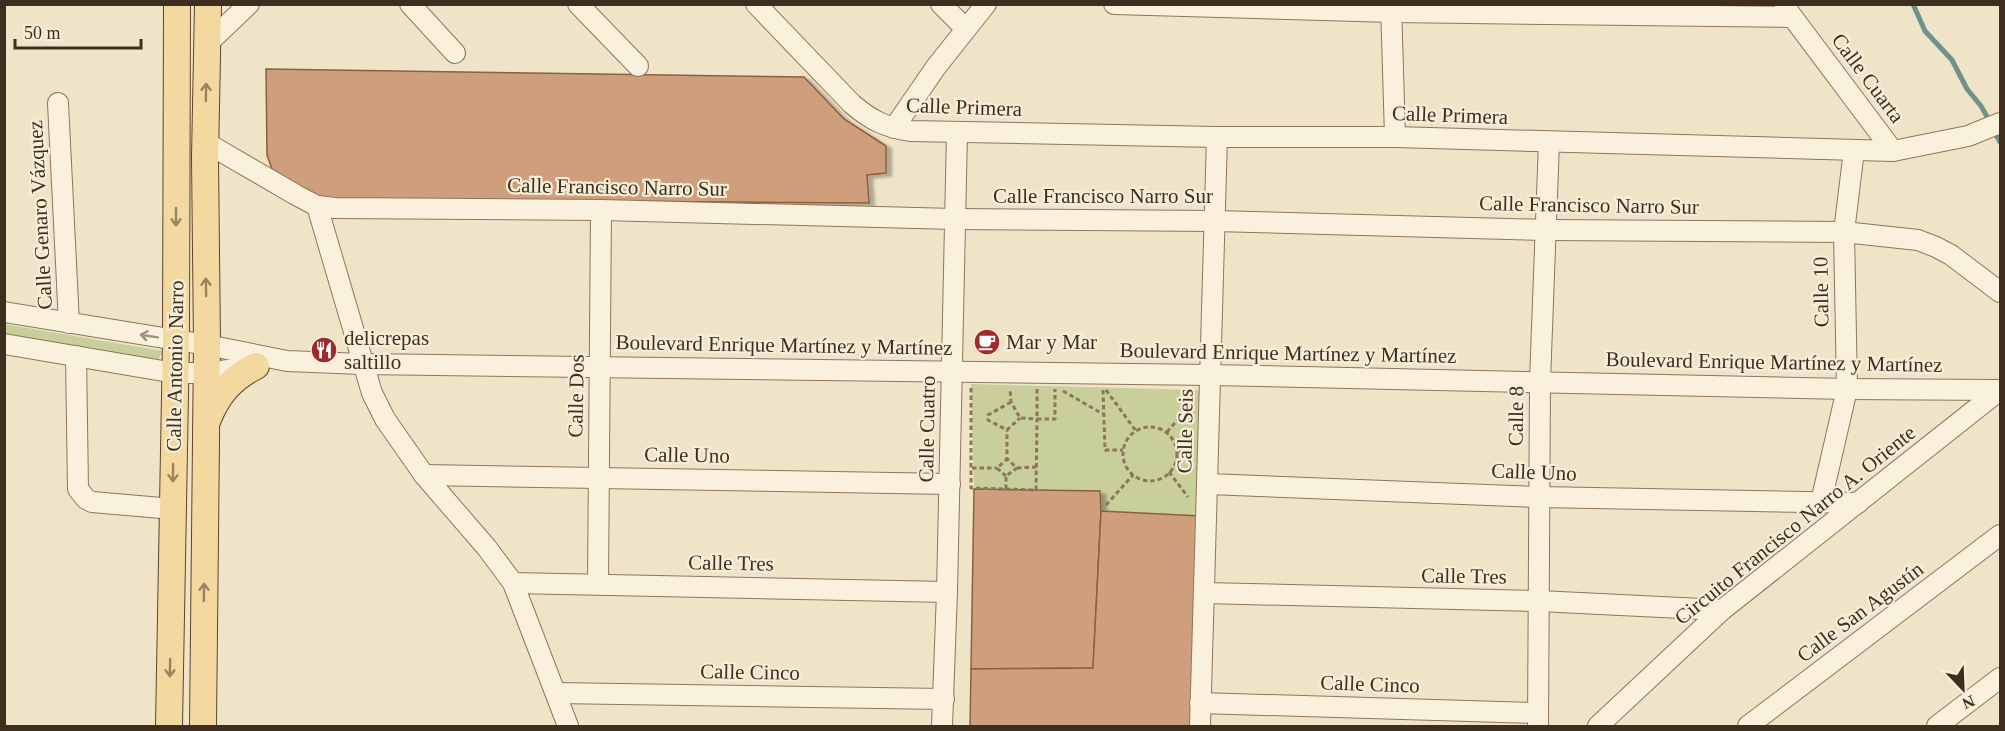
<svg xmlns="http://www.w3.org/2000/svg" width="2005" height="731" viewBox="0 0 2005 731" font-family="'Times New Roman',serif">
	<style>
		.green { fill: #c9cf9b }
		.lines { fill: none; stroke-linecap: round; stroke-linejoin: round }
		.stream { stroke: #6f938a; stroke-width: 5 }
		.building { fill: #cf9f7d; stroke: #8d5f41; stroke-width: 1.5; filter: url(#shadow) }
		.minor-casing { stroke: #8d765c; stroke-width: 22 }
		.major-casing { stroke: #5b4430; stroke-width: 28 }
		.path { stroke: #8d765c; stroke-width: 3; stroke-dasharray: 4.5 3; stroke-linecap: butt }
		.minor { stroke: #faf1dc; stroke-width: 20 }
		.major { stroke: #f3d9a0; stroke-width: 26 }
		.oneway { stroke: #988460 }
		.oneway2 { stroke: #9c907e }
		.labels { text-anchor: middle; stroke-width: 4.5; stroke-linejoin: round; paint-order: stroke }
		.street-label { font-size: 21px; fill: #3d2e20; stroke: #f7eed8 }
		.poi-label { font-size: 21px; fill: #3d2e20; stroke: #f7eed8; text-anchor: start }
	</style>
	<defs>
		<filter id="shadow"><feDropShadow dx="5.5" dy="3" stdDeviation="1.5" flood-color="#0004"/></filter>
	</defs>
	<rect width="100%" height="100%" fill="#f0e4c8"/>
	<g class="green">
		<polygon points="4,324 163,351 157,362 5,336"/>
		<polygon points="971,384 1201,390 1200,516 1101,511 1100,491 974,489"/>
	</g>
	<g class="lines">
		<g class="stream">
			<polyline points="1913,4 1925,31 1952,60 1967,89 1981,106 1990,122"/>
			<polyline points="1994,131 2000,142"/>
		</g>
	</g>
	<g class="building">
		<polygon points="266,69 804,77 844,119 886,146 886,173 867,175 869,203 319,199 272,169 267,155"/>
		<polygon points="974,489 1100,491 1101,511 1093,668 971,669"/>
		<polygon points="1101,511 1200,516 1198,726 970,726 971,669 1093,668"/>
	</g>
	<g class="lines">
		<defs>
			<g id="minor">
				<polyline points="410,4 455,53"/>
				<polyline points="578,4 638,66"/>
				<path d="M756 4 852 104C872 121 885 127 910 131L1217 137H1395L1893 151 1968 136 2000 123"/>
				<polyline points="941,4 966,29"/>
				<polyline points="1114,4 1392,12 1792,17"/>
				<polyline points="1391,4 1395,137"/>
				<polyline points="1785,7 1893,151"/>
				<polyline points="208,43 249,4"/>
				<polyline points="58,103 69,323"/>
				<polyline points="894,128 936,67 986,4"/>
				<polyline points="205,142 296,195 317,206 335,208 601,210 955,219 1215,221 1547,230 1844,232 1918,240 1936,247 1951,255 2000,292"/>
				<polyline points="317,206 372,393 385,419 424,475 487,548 513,583 568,726"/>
				<polyline points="4,312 207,345 287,361 362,364 1210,375 1847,389 2000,390"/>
				<polyline points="4,344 175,373 206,373 251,367"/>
				<polyline points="76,356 78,489 86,499 92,502 173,509"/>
				<polyline points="424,475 950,484"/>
				<polyline points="1208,484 1539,497 1858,503"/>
				<polyline points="1821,502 1847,389 1844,232 1854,150"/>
				<polyline points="513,583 947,592"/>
				<polyline points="598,583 601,210"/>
				<polyline points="1204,593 1539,601 1722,610"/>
				<polyline points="556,693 944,699"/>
				<polyline points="1200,703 1538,713"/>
				<polyline points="942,726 947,592 957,133"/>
				<polyline points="1200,726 1217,137"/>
				<polyline points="1538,726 1540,381 1549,142"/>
				<polyline points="1598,726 1722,610 2000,390"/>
				<polyline points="1748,726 2000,535"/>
				<polyline points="1937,726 2000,678"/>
			</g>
			<g id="major">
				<path d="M208 419C218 394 232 378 256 366"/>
				<polyline points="169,726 176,340 177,4"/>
				<polyline points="203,726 207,345 205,157 208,4"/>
			</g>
		</defs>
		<use href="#minor" class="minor-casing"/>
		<use href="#major" class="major-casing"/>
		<g class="path">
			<polyline points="971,388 971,488 1036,490 1037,419 1020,418 1011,402 1010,389"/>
			<polyline points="1037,389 1037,419 1055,419 1055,389"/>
			<polyline points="1103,390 1105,450 1123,450"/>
			<polyline points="1106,390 1136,431"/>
			<polyline points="1063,391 1103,414"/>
			<polyline points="1011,402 988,415 988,420 1007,430 1020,418"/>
			<circle cx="1150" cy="454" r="27"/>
			<polyline points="1167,432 1192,403"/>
			<polyline points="1177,451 1192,451"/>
			<polyline points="972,468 997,468"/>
			<polyline points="1017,468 1036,467"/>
			<polyline points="1169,472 1188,497"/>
			<polyline points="1006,476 997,468 1007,459"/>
			<polyline points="1006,489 1006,476 1017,468 1007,459 1007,430"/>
			<polyline points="1106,505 1133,475"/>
		</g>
		<use href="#minor" class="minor"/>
		<use href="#major" class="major"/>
	</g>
	<defs><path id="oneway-shaft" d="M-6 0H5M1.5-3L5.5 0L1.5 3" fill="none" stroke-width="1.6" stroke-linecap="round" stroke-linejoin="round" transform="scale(1.5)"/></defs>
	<g class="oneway">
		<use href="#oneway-shaft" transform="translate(206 92) rotate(-89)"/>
		<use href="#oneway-shaft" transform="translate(176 217) rotate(90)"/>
		<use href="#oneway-shaft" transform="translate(206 287) rotate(-91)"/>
		<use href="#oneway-shaft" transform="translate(173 473) rotate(91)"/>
		<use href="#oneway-shaft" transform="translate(204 592) rotate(-89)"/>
		<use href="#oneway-shaft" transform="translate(170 668) rotate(91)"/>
	</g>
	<use class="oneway2" href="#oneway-shaft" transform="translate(149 336) rotate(-171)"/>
	<defs>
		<symbol id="cafe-disc" viewBox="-11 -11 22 22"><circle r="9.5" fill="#9e2a2b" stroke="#f7eed8"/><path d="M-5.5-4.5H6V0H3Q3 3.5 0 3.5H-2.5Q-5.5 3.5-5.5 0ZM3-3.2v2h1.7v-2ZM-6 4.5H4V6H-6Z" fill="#fff"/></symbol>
		<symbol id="restaurant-disc" viewBox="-11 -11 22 22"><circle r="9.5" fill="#9e2a2b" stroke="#f7eed8"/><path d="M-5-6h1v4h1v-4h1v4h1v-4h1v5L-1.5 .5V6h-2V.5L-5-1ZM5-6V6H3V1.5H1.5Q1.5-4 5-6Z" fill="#fff"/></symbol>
	</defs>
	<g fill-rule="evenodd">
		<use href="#cafe-disc" x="972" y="327" width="30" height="30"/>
		<use href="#restaurant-disc" x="309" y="335" width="30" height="30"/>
	</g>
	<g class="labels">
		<g class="street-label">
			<text transform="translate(1868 78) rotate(53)" y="7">Calle Cuarta</text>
			<text transform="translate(964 107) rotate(2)" y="7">Calle Primera</text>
			<text transform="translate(1450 115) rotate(2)" y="7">Calle Primera</text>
			<text transform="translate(617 187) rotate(1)" y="7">Calle Francisco Narro Sur</text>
			<text x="1103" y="203">Calle Francisco Narro Sur</text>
			<text transform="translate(1589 205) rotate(1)" y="7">Calle Francisco Narro Sur</text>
			<text transform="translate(40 215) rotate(-93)" y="7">Calle Genaro Vázquez</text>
			<text transform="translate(1821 292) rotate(-91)" y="7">Calle 10</text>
			<text transform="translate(784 345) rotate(1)" y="7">Boulevard Enrique Martínez y Martínez</text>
			<text transform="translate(1288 353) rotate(1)" y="7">Boulevard Enrique Martínez y Martínez</text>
			<text transform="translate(1774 362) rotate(1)" y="7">Boulevard Enrique Martínez y Martínez</text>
			<text transform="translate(175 366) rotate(-89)" y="7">Calle Antonio Narro</text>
			<text transform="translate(576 396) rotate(-89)" y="7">Calle Dos</text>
			<text transform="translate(1516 416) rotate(-89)" y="7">Calle 8</text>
			<text transform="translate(927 429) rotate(-89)" y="7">Calle Cuatro</text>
			<text transform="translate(1185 431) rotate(-89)" y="7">Calle Seis</text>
			<text transform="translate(687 455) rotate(1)" y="7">Calle Uno</text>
			<text transform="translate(1534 472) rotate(2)" y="7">Calle Uno</text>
			<text transform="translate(1795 525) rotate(-39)" y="7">Circuito Francisco Narro A. Oriente</text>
			<text transform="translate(731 563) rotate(1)" y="7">Calle Tres</text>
			<text transform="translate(1464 576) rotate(1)" y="7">Calle Tres</text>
			<text transform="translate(1860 612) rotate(-37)" y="7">Calle San Agustín</text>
			<text transform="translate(750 672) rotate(1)" y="7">Calle Cinco</text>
			<text transform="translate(1370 684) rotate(2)" y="7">Calle Cinco</text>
		</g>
		<g class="poi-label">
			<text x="344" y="345">delicrepas<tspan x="344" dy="24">saltillo</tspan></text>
			<text x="1006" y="349">Mar y Mar</text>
		</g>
	</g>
	<rect width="2005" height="731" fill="none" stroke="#3d2e20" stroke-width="12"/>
	<g transform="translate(1963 689) rotate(157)" stroke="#f7eed8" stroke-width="4.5" paint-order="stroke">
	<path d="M0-4.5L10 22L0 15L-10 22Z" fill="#3d2e20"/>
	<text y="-9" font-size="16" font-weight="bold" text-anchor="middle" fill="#3d2e20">N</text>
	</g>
	<path d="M15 39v9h126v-9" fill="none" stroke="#3d2e20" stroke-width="3"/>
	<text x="24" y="39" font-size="18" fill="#3d2e20" stroke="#f7eed8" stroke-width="4.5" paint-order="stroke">50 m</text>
</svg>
